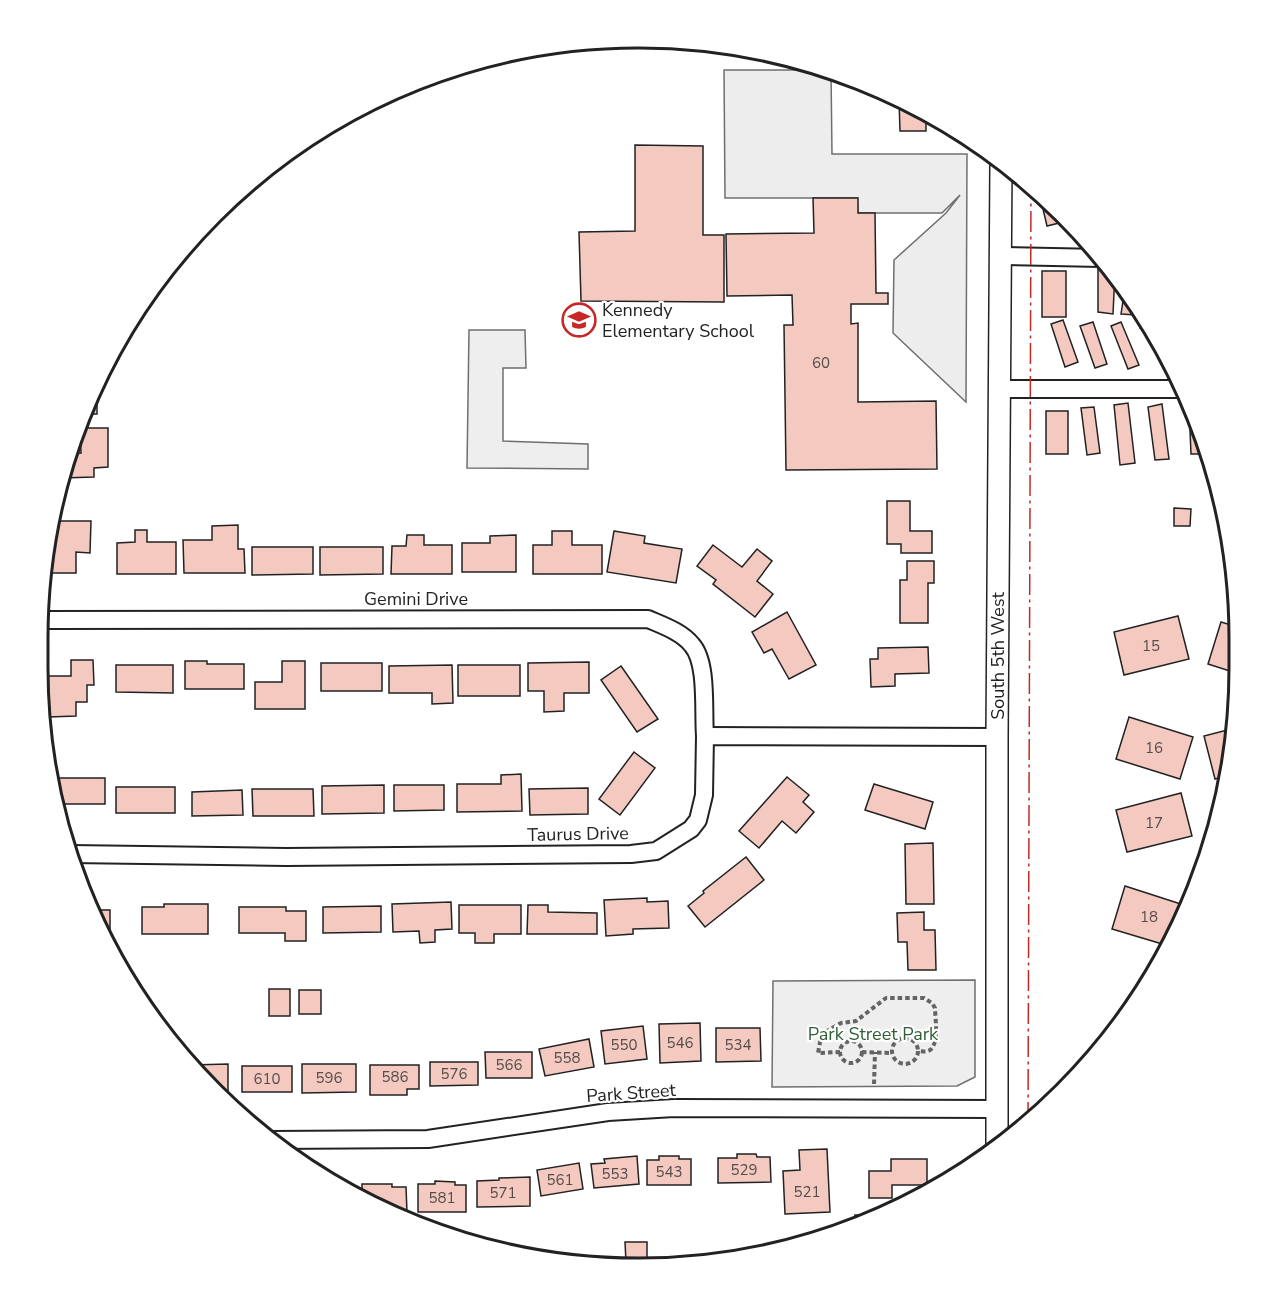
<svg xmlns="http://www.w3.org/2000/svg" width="1277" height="1306" viewBox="0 0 1277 1306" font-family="'Nunito Sans',sans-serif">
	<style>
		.green { fill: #eee; stroke: #6f6f6f; stroke-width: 1.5 }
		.parking { fill: #ededed; stroke: #6f6f6f; stroke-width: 1.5 }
		.building { fill: #f3c9c0; stroke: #222; stroke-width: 1.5 }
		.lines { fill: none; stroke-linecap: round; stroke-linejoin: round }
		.minor-casing { stroke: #222; stroke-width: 20 }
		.tertiary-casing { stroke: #222; stroke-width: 24 }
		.path { stroke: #646464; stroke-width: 4; stroke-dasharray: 4.5 3; stroke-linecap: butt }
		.minor { stroke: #fff; stroke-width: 16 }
		.tertiary { stroke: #fff; stroke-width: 21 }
		.power { stroke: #c62828; stroke-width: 1.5; stroke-dasharray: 21 4.5 3 4.5; stroke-linecap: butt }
		.labels { text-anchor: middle; stroke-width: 4.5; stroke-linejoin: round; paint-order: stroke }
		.number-label { font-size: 15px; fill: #564c4a }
		.poi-label { font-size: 18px; fill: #222; stroke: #fff; text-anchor: start }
		.street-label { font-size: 18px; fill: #222; stroke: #fff }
		.park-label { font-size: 18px; fill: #2f5e38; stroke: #fff }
		.rim { fill: none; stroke: #222; stroke-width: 3 }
	</style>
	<rect width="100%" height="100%" fill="#fff"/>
	<g class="green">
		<polygon points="469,330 525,330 526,368 503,368 503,441 588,444 588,469 467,468"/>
		<polygon points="975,980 975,1077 957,1086 772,1087 773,981"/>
	</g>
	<polygon class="parking" points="724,70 831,70 832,154 967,154 966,402 893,333 894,260 946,213 960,195 942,213 858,213 857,198 725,198"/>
	<g class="building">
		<polygon points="899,100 926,112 926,131 900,131"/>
		<polygon points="635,145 703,146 703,235 724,235 724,302 581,301 579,232 635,231"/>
		<polygon points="1039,192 1040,192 1067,221 1047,226"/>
		<polygon points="813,198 858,198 858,213 875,213 876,293 888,293 888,304 851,304 851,324 858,323 858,402 936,401 937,469 786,470 784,325 793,325 792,295 727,296 726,234 814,233"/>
		<polygon points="1098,269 1115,272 1113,314 1098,312"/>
		<rect x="1042" y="271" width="24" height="46"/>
		<polygon points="1125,288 1137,308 1136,315 1121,314"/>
		<polygon points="1140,312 1150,328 1140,328"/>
		<polygon points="1063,320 1078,362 1065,367 1051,324"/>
		<polygon points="1093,322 1107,364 1095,368 1080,326"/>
		<polygon points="1121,322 1139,365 1128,369 1111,326"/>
		<polygon points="97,385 97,414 84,414"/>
		<polygon points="1128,403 1135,463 1120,465 1114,405"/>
		<polygon points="1162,404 1169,459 1155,460 1148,407"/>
		<polygon points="1189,406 1201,436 1202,454 1191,454"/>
		<polygon points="1094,407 1100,453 1087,455 1081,408"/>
		<rect x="1046" y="411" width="22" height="43"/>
		<polygon points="80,428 108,428 108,467 94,468 94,477 62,478 67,454 81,453"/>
		<polygon points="887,501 910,501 910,531 932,531 932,553 901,553 901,544 887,544"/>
		<polygon points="1174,508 1191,509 1190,526 1174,526"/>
		<polygon points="52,521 91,521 90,553 76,552 76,573 50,573"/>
		<polygon points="238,525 238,549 244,549 245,573 184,573 183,540 212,540 212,526"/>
		<polygon points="135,530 147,530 147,542 176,542 176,574 117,574 117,543 135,542"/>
		<polygon points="552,531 572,531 572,545 602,545 602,574 533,574 533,545 552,545"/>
		<polygon points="614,531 645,536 644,543 682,549 676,583 607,572"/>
		<polygon points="407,535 424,535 424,545 452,545 452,574 391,574 392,546 406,546"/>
		<polygon points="516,535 516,572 462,572 462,543 490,543 490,536"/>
		<polygon points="713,545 742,567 757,549 772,561 757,581 773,594 755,617 713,584 716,580 697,566"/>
		<polygon points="252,547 313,547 313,574 252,575"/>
		<polygon points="320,547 383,547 383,574 320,575"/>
		<polygon points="907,561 934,561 934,583 928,583 928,623 900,623 900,580 907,580"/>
		<polygon points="787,612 816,665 789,679 772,649 764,653 752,632"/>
		<polygon points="1178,616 1189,659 1124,675 1114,632"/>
		<polygon points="1221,622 1238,627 1236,673 1208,664"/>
		<polygon points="928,647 929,673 895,674 895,686 871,687 870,659 878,659 878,648"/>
		<polygon points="71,660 93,660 94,685 87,685 87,702 76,702 76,716 49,717 48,676 71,676"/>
		<polygon points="185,661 207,661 207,664 244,664 244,689 185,689"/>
		<polygon points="282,661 305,661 305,709 255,709 255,682 282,682"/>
		<polygon points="589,662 589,693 564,693 564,711 544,712 544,691 528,691 528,663"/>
		<rect x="321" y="663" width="61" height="28"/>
		<polygon points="116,665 173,665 173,693 116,692"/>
		<polygon points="452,665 453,703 432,704 432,693 389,693 389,666"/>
		<rect x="458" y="665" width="62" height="31"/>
		<polygon points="621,666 658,719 637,732 601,680"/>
		<polygon points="1129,717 1193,737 1180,779 1116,759"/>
		<polygon points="1235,728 1234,746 1227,776 1215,779 1204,736"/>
		<polygon points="634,752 655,768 620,815 599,799"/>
		<polygon points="521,774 522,811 457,812 457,784 501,784 501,775"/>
		<polygon points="787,777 809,795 803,802 814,812 796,833 782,821 759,848 739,831"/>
		<polygon points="50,778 105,778 105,804 55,804 50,789"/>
		<polygon points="874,784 933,802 925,829 865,810"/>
		<polygon points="384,785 384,813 322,814 322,786"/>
		<polygon points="394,785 444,785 444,810 394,811"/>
		<rect x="116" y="787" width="59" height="26"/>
		<polygon points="588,788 588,814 530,815 529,789"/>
		<polygon points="252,789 313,789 314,816 253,816"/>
		<polygon points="242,790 243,815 192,816 192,792"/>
		<polygon points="1181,793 1192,836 1127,852 1116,810"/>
		<polygon points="933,843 934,904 906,904 905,844"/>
		<polygon points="746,857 764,880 705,927 688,906 704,893 703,891"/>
		<polygon points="1125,886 1187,906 1169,946 1112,929"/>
		<polygon points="647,898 647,902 668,901 669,928 633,929 633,934 606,936 604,900"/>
		<polygon points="451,902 452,929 435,930 435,942 420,943 419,931 393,932 392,904"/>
		<polygon points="164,904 208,904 208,934 142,934 142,907 164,907"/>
		<polygon points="459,905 521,905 521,934 494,934 494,943 475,943 475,933 459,933"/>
		<polygon points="528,905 548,905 548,912 597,913 597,934 527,934"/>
		<polygon points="381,906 381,932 323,933 323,907"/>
		<polygon points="239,907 286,907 286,911 306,911 306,941 285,941 285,933 239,933"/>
		<polygon points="90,910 110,910 110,935 104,935"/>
		<polygon points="924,912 924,930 935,930 936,970 908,970 907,942 898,942 897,913"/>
		<rect x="269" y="989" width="21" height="27"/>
		<rect x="299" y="990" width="22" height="24"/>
		<polygon points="700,1023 701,1061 660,1063 659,1024"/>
		<polygon points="643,1026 647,1059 605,1064 601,1031"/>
		<polygon points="716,1028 760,1028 761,1061 716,1062"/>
		<polygon points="589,1039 594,1067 545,1076 539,1049"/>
		<polygon points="485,1052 532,1052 532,1078 486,1078"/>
		<polygon points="430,1062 478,1062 478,1085 430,1086"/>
		<polygon points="228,1064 228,1091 213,1091 191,1065"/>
		<polygon points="302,1064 356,1064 356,1092 302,1093"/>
		<polygon points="370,1065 419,1065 419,1089 407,1089 407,1095 370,1095"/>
		<rect x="242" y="1066" width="50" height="26"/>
		<polygon points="827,1149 830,1212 785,1214 783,1171 800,1170 799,1150"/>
		<polygon points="737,1154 756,1154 757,1157 770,1157 771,1182 718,1183 718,1158 737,1158"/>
		<polygon points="637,1156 639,1184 594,1188 591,1164 605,1163 604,1159"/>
		<polygon points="659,1156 679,1156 679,1159 691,1159 691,1185 647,1185 647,1160 659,1160"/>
		<polygon points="891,1159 927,1159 927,1185 892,1185 892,1198 869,1198 869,1171 891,1171"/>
		<polygon points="579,1163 583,1189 541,1196 537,1170"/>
		<polygon points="530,1177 530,1206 477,1207 477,1181 499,1180 499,1178"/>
		<polygon points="435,1181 455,1182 455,1185 466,1185 466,1212 418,1212 418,1184 435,1184"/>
		<polygon points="362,1184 392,1184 392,1187 406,1187 407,1212 394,1212 394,1215 362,1198"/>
		<polygon points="855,1215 882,1215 855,1225"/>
		<polygon points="625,1242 647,1242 647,1262 626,1262"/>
	</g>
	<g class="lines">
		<defs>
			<g id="minor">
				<polyline points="1000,256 1101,258"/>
				<polyline points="1000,389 1184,389"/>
				<path d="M40 620 648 619C662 625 682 632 692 645 708 663 703 711 705 736"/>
				<polyline points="70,854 286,857 631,854 656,851 691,829 698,820 704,795 705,736 997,737"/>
				<polyline points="271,1140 428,1139 608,1112 674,1108 996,1109"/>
			</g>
			<polyline id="tertiary" points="997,1149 997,737 1001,163"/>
		</defs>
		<use href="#minor" class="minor-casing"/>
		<use href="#tertiary" class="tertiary-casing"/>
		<g class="path">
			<circle cx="905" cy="1051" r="13"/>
			<circle cx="851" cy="1052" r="11"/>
			<path d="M840 1052 818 1053 821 1037 827 1031 841 1023 856 1021 886 998H924L932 1003 935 1008C935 1018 940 1047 928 1051 925 1052 921 1051 918 1051"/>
			<polyline points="862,1052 892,1053"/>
			<polyline points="874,1084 875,1052"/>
		</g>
		<use href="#minor" class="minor"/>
		<use href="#tertiary" class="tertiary"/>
		<polyline class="power" points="1028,1123 1031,184"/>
	</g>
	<defs>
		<symbol id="school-ring" viewBox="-11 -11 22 22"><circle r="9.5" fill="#fff" stroke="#c62828" stroke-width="1.5"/><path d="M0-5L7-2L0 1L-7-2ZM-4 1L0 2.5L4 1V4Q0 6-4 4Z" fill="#c62828"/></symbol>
	</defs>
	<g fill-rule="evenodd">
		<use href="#school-ring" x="560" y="301" width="38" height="38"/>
	</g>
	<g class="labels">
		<g class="number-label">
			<text x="821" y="368">60</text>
			<text x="1151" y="651">15</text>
			<text x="1154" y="753">16</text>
			<text x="1154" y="828">17</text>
			<text x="1149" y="922">18</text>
			<text x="680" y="1048">546</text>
			<text x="624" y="1050">550</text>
			<text x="738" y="1050">534</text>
			<text x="567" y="1063">558</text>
			<text x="509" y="1070">566</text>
			<text x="454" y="1079">576</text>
			<text x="395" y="1082">586</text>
			<text x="329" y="1083">596</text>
			<text x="267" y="1084">610</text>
			<text x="744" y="1175">529</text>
			<text x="669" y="1177">543</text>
			<text x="615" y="1179">553</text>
			<text x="560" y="1185">561</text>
			<text x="807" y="1197">521</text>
			<text x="503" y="1198">571</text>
			<text x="442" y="1203">581</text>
		</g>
		<g class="poi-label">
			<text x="602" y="316">Kennedy<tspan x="602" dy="21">Elementary School</tspan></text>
		</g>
		<g class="street-label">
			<text x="416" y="605">Gemini Drive</text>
			<text transform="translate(998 656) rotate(-90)" y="6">South 5th West</text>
			<text transform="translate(578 834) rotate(-1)" y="6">Taurus Drive</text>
			<text transform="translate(631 1093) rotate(-4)" y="6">Park Street</text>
		</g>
		<g class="park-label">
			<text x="873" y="1040">Park Street Park</text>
		</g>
	</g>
	<path d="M0 0H1277V1306H0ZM638 48H639A590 590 0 0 1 1229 638V668A590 590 0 0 1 639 1258H638A590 590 0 0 1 48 668V638A590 590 0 0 1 638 48Z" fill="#fff" fill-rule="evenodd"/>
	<path class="rim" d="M638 48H639A590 590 0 0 1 1229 638V668A590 590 0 0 1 639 1258H638A590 590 0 0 1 48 668V638A590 590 0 0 1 638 48Z"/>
</svg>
